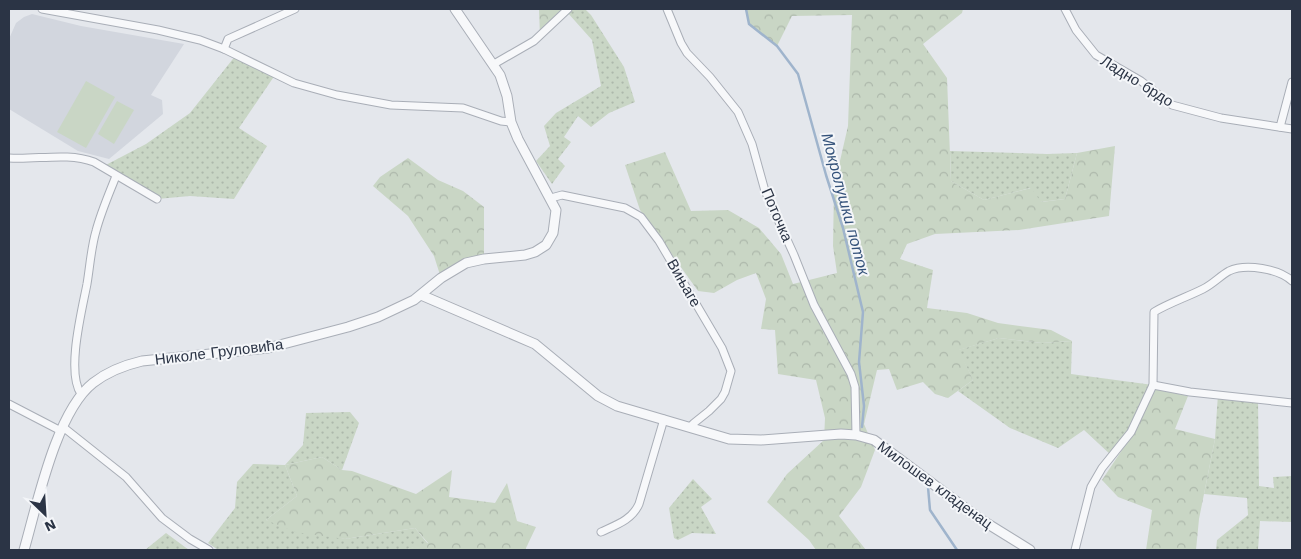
<svg xmlns="http://www.w3.org/2000/svg" width="1301" height="559" viewBox="0 0 1301 559" font-family="'Work Sans',sans-serif">
	<style>
		.built { fill: #d2d6de }
		.grass { fill: url(#grass-dots) }
		.forest { fill: url(#forest-crowns) }
		.garden { fill: #c9d6c5 }
		.lines { fill: none; stroke-linecap: round; stroke-linejoin: round }
		.stream { stroke: #9fb4cc; stroke-width: 2.5 }
		.minor-casing { stroke: #a9aeb7; stroke-width: 9 }
		.tertiary-casing { stroke: #a9aeb7; stroke-width: 11 }
		.minor { stroke: #f7f8fa; stroke-width: 7 }
		.tertiary { stroke: #f7f8fa; stroke-width: 9 }
		.labels { text-anchor: middle; stroke-width: 4; stroke-linejoin: round; paint-order: stroke }
		.street-label { font-size: 15px; fill: #2b3445; stroke: #f4f6f9 }
		.water-label { font-size: 16px; font-style: italic; fill: #34527a; stroke: #f4f6f9 }
	</style>
	<defs>
		<pattern id="grass-dots" width="8" height="8" patternUnits="userSpaceOnUse" patternTransform="scale(1.25)"><rect width="8" height="8" fill="#c9d6c5"/><path d="M2 2h.1M6 6h.1" fill="none" stroke="#adb8ab" stroke-width="1.8" stroke-linecap="round"/></pattern>
		<pattern id="forest-crowns" width="20" height="18" patternUnits="userSpaceOnUse" patternTransform="scale(1.25)"><rect width="20" height="18" fill="#c9d6c5"/><path d="M2 6a3 3 0 1 1 6 0M12 15a3 3 0 1 1 6 0" fill="none" stroke="#adb8ab"/></pattern>
	</defs>
	<rect width="100%" height="100%" fill="#e4e7ec"/>
	<polygon class="built" points="32,14 81,26 184,44 151,95 162,100 163,114 109,159 78,151 9,109 9,39 16,23 24,17"/>
	<g class="grass">
		<polygon points="570,9 585,9 591,15 624,67 635,102 609,113 591,127 578,116 564,137 571,142 558,159 565,166 552,184 536,161 550,146 544,126 556,113 601,86 592,40 567,12"/>
		<polygon points="236,55 275,75 239,128 267,146 234,199 190,196 157,199 102,167 146,144 190,113"/>
		<polygon points="950,151 1047,154 1077,153 1065,199 1040,202 1030,188 984,200 951,181"/>
		<polygon points="999,338 1042,343 1072,341 1071,374 1153,385 1140,415 1112,456 1084,430 1058,448 1010,428 958,391 973,380 958,350"/>
		<polygon points="1218,394 1258,399 1259,486 1274,488 1273,477 1292,476 1292,522 1260,521 1258,550 1216,550 1217,540 1248,515 1247,498 1204,494 1215,439"/>
		<polygon points="350,412 359,423 342,470 322,457 285,465 297,496 266,520 345,539 415,528 428,544 403,550 218,550 208,543 235,508 237,482 253,464 285,465 303,445 306,413"/>
		<polygon points="693,479 712,499 701,507 716,534 692,533 678,540 674,538 669,508"/>
		<polygon points="166,533 189,550 145,550"/>
	</g>
	<g class="forest">
		<polygon points="539,9 567,9 540,37"/>
		<polygon points="746,9 963,9 962,13 923,44 947,78 951,181 984,200 1031,188 1041,202 1065,199 1077,153 1115,146 1109,216 1019,230 935,234 907,244 900,259 933,270 927,308 967,313 998,323 1051,330 1072,341 1042,343 999,338 959,350 973,380 948,398 935,394 923,382 897,390 889,369 877,370 864,424 875,450 861,487 839,516 866,550 816,550 809,540 767,502 787,474 824,440 825,418 816,380 778,374 775,330 761,329 766,299 756,273 737,280 714,293 698,291 640,210 625,165 665,152 691,211 728,210 759,228 781,254 793,284 837,273 833,246 834,187 848,126 852,15 792,16 777,46 749,24"/>
		<polygon points="408,158 438,180 463,191 484,207 484,259 441,278 434,256 408,216 373,186 380,177"/>
		<polygon points="1154,389 1188,396 1175,429 1215,439 1199,519 1196,550 1146,550 1152,510 1118,497 1102,480 1134,432"/>
		<polygon points="322,457 342,470 352,471 416,494 452,470 449,497 495,503 507,483 517,521 536,527 526,548 526,550 403,550 428,543 415,528 345,539 295,532 266,520 297,496 285,465"/>
	</g>
	<g class="garden">
		<polygon points="86,81 115,97 86,148 57,132"/>
		<polygon points="117,101 134,110 114,144 98,134"/>
	</g>
	<g class="lines">
		<g class="stream">
			<polyline points="746,9 749,24 777,46 798,74 826,175 843,228 863,312 859,362 864,406 862,427"/>
			<polyline points="928,487 930,510 957,550"/>
		</g>
		<defs>
			<g id="minor">
				<polyline points="42,9 158,30 200,40 224,49 294,83 337,95 391,105 463,108 501,121 511,122"/>
				<polyline points="667,9 681,43 687,53 710,77 738,112 752,144 765,191 794,255 814,305 851,374 855,387 856,435"/>
				<polyline points="1065,9 1076,30 1096,55 1141,81 1172,105 1221,118 1292,129"/>
				<polyline points="224,49 228,39 295,9"/>
				<polyline points="494,64 534,41 568,9"/>
				<polyline points="1280,127 1292,82"/>
				<path d="M9 158C37 160 67 152 94 162L157 199"/>
				<polyline points="551,198 562,195 625,208 641,217 659,241 722,348 731,371 725,392 721,399 709,411 694,423 690,427"/>
				<polyline points="1153,385 1190,392 1292,403"/>
				<path d="M81 394C66 372 82 310 87 284 90 266 91 248 96 231 101 212 109 194 116 176"/>
				<polyline points="9,404 61,431"/>
				<polyline points="63,427 126,477 162,518 190,539 209,550"/>
				<path d="M601 532C616 525 632 520 639 504L664 419"/>
				<path d="M1075 550 1091 487 1102 468 1131 432 1153 385 1154 312C1169 303 1187 297 1203 289 1213 284 1220 276 1229 271 1246 263 1279 269 1292 281"/>
			</g>
			<g id="tertiary">
				<polyline points="421,295 535,344 598,396 617,406 729,439 761,440 841,434 856,435 874,440 980,519 1030,550"/>
				<path d="M24 550C37 505 56 412 93 383 107 372 125 365 142 361L268 348 348 327 378 317 414 300 441 278 466 263 484 259 525 255 535 252 546 245 553 233 556 210 518 139 511 122 507 96 500 75 455 9"/>
			</g>
		</defs>
		<use href="#minor" class="minor-casing"/>
		<use href="#tertiary" class="tertiary-casing"/>
		<use href="#minor" class="minor"/>
		<use href="#tertiary" class="tertiary"/>
	</g>
	<g class="labels">
		<g class="street-label">
			<text transform="translate(1137 81) rotate(32)" y="5">Ладно брдо</text>
			<text transform="translate(777 215) rotate(67)" y="5">Поточка</text>
			<text transform="translate(684 283) rotate(60)" y="5">Вињаге</text>
			<text transform="translate(219 352) rotate(-7)" y="5">Николе Груловића</text>
			<text transform="translate(935 485) rotate(36)" y="5">Милошев кладенац</text>
		</g>
		<g class="water-label">
			<text transform="translate(846 204) rotate(75)" y="6">Мокролушки поток</text>
		</g>
	</g>
	<rect width="1301" height="559" fill="none" stroke="#2b3445" stroke-width="20"/>
	<g transform="translate(45 514) rotate(155)" stroke="#f4f6f9" stroke-width="4" paint-order="stroke">
	<path d="M0-4L9 19L0 12L-9 19Z" fill="#2b3445"/>
	<text y="-8" font-size="14" font-weight="bold" text-anchor="middle" fill="#2b3445">N</text>
	</g>
</svg>
